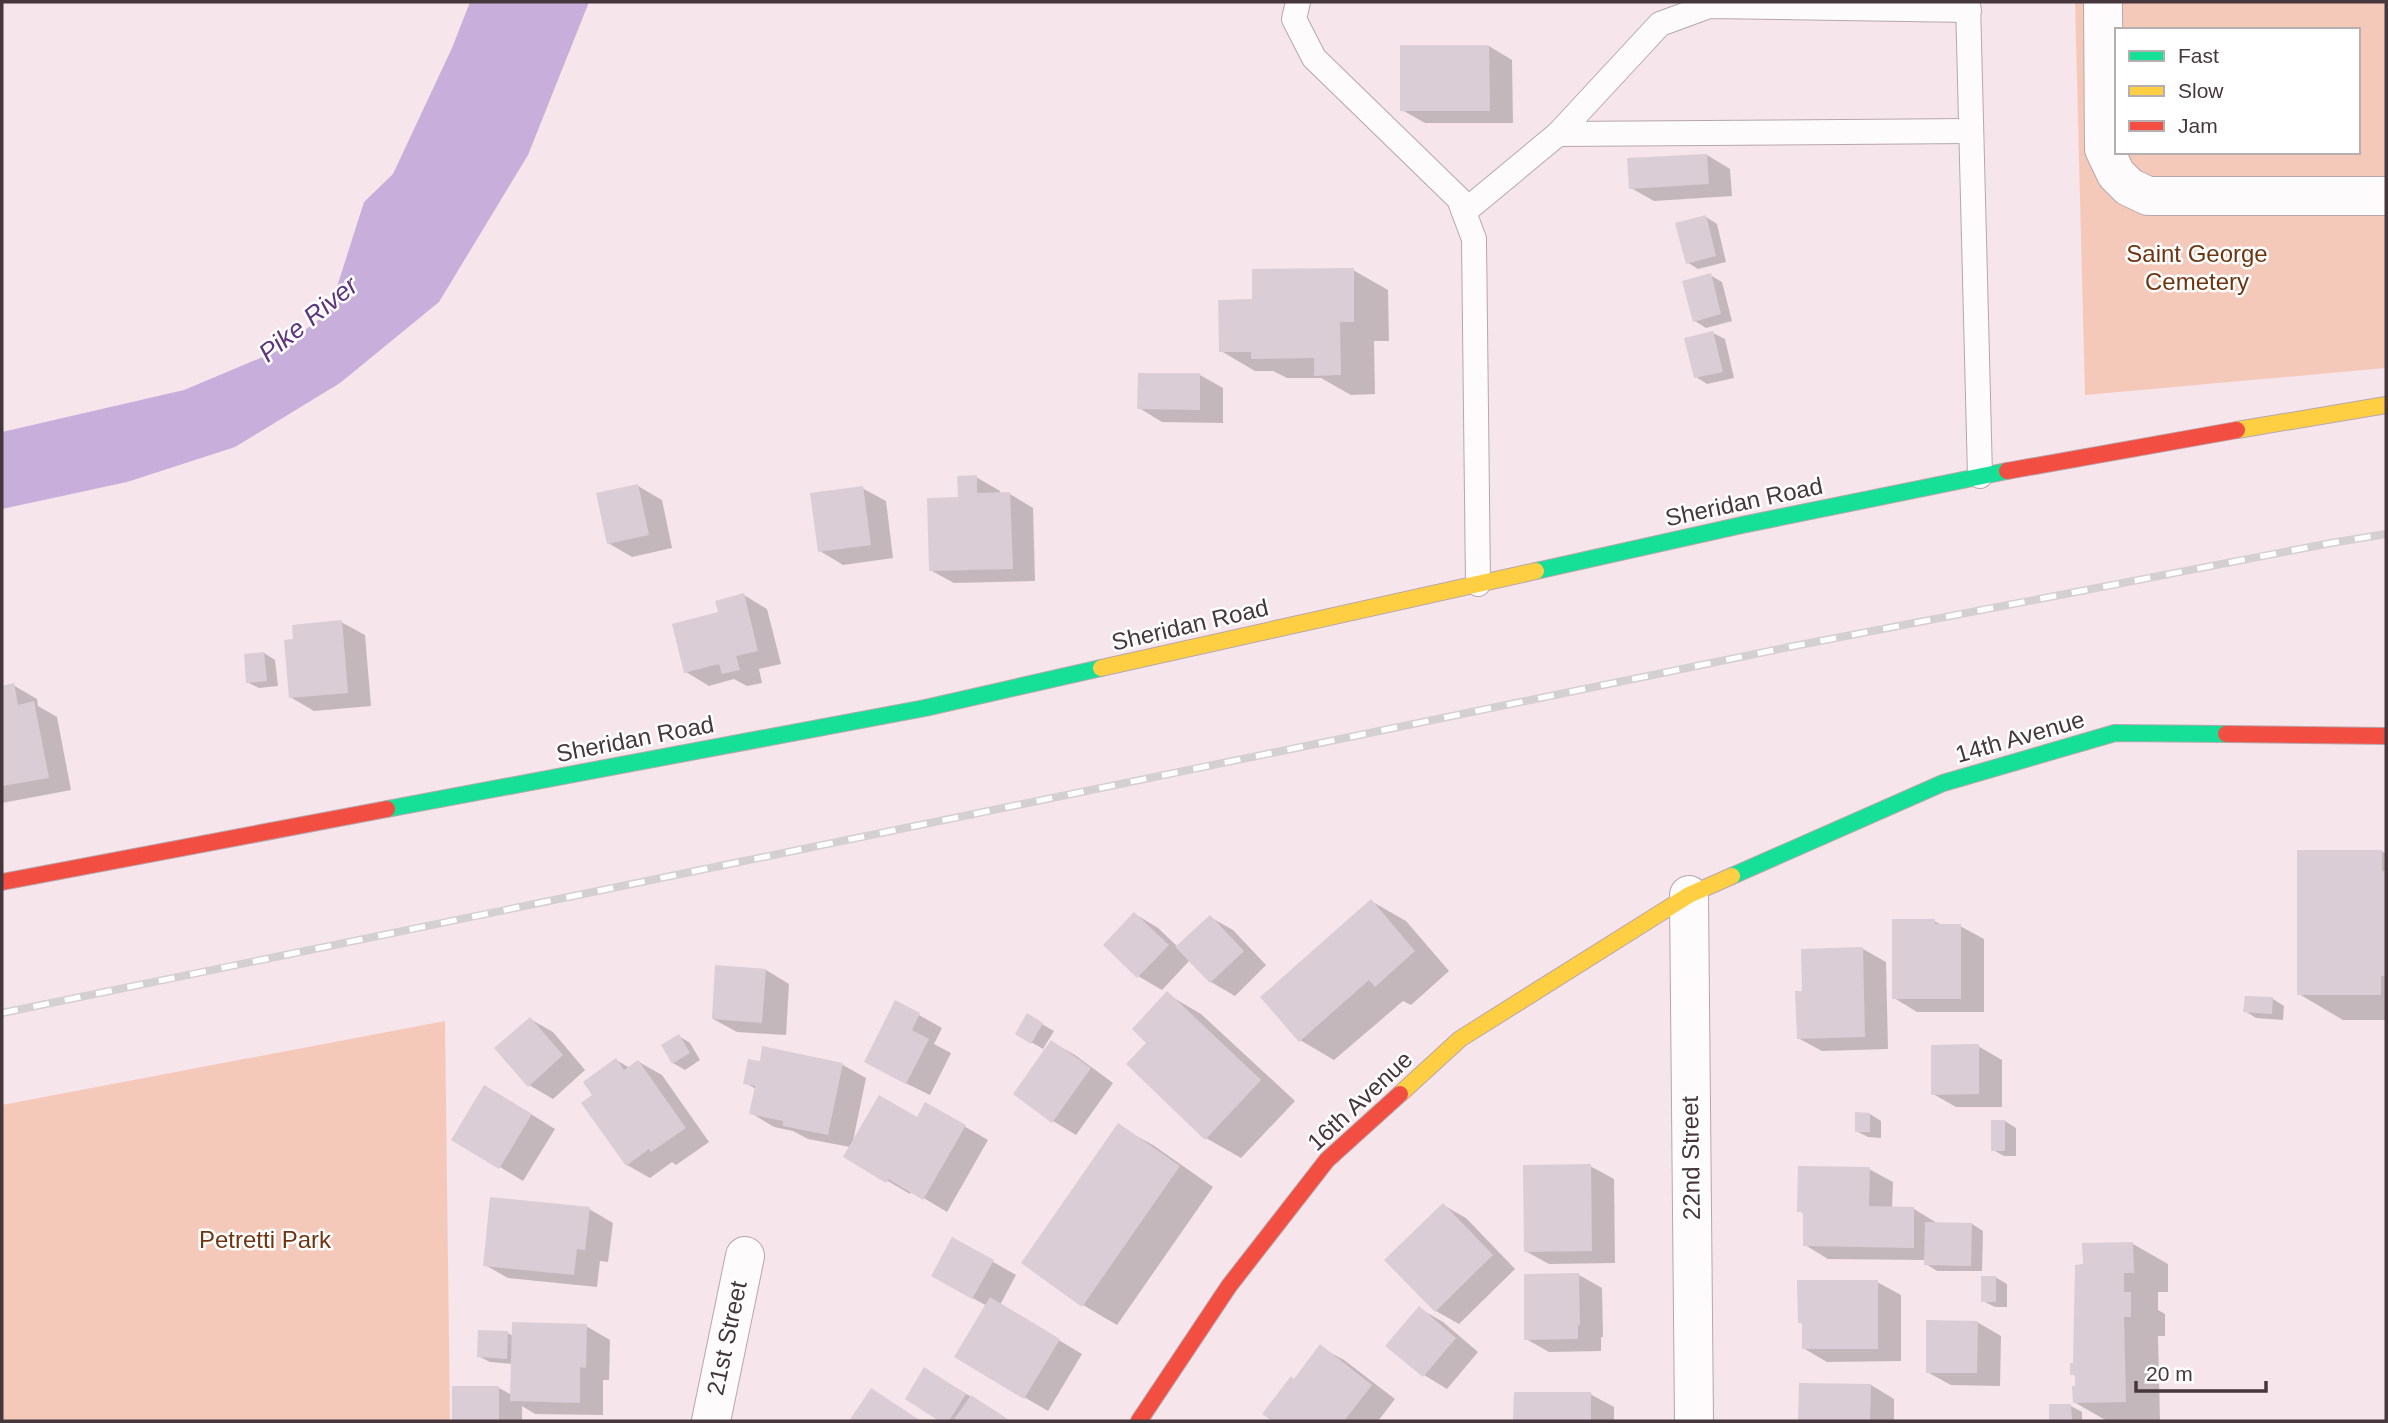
<svg xmlns="http://www.w3.org/2000/svg" width="2388" height="1423" viewBox="0 0 2388 1423" font-family="Helvetica,sans-serif">
	<style>
		.green { fill: #f5c9ba; fill-rule: evenodd }
		.water { fill: #c8aeda }
		.shadow { fill: #0003 }
		.building { fill: #dbcdd5 }
		.lines { fill: none; stroke-linecap: round; stroke-linejoin: round }
		.lane-casing { stroke: #b6a7ac; stroke-width: 26 }
		.street-casing { stroke: #b6a7ac; stroke-width: 40 }
		.fast-casing { stroke: #b6a7ac; stroke-width: 18 }
		.slow-casing { stroke: #b6a7ac; stroke-width: 18 }
		.jam-casing { stroke: #b6a7ac; stroke-width: 18 }
		.lane { stroke: #fefbfc; stroke-width: 24 }
		.street { stroke: #fefbfc; stroke-width: 38 }
		.fast { stroke: #16e098; stroke-width: 16 }
		.slow { stroke: #ffcf43; stroke-width: 16 }
		.jam { stroke: #f24e42; stroke-width: 16 }
		.rail-casing { stroke: #d4d0d1; stroke-width: 8 }
		.rail { stroke: #fff; stroke-width: 5; stroke-dasharray: 16; stroke-linecap: butt }
		.labels { text-anchor: middle; stroke-width: 5; stroke-linejoin: round; paint-order: stroke }
		.park-label { font-size: 24px; fill: #713410; stroke: #fff }
		.street-label { font-size: 24px; fill: #46373c; stroke: #fff }
		.water-label { font-size: 26px; font-style: italic; fill: #5d347d; stroke: #fff }
	</style>
	<rect width="100%" height="100%" fill="#f6e5eb"/>
	<g class="green">
		<path d="M2075 2H2386V368L2085 395ZM2117 30H2358V152H2117Z"/>
		<polygon points="445,1021 450,1421 2,1421 2,1105"/>
	</g>
	<polygon class="water" points="470,2 589,2 528,155 439,302 340,383 235,447 127,482 2,509 2,432 184,390 277,351 329,312 364,202 393,174 452,48"/>
	<g class="shadow">
		<polygon points="1489,46 1512,60 1513,123 1425,123 1402,110"/>
		<polygon points="1707,155 1730,169 1732,196 1654,201 1631,188"/>
		<polygon points="1706,217 1717,224 1726,262 1698,269 1687,262"/>
		<polygon points="1353,270 1388,290 1389,341 1374,341 1375,394 1351,395 1321,378 1287,378 1273,371 1255,371 1221,351"/>
		<polygon points="1710,275 1722,282 1732,321 1706,328 1695,321"/>
		<polygon points="1713,333 1725,339 1734,378 1707,384 1696,377"/>
		<polygon points="1200,375 1223,388 1223,423 1162,422 1139,408"/>
		<polygon points="976,477 1000,491 1000,494 1010,494 1033,508 1035,581 954,583 930,570 960,499"/>
		<polygon points="638,486 662,500 672,548 632,557 608,543"/>
		<polygon points="862,488 886,501 893,558 843,565 820,551"/>
		<polygon points="744,595 767,609 781,664 759,669 762,683 747,686 734,679 709,686 686,672 720,613"/>
		<polygon points="341,622 365,635 371,706 314,711 290,697"/>
		<polygon points="264,653 275,660 278,686 259,688 247,682"/>
		<polygon points="13,685 37,699 38,706 57,717 71,790 2,803 2,687"/>
		<polygon points="2382,851 2386,854 2386,1020 2343,1020 2299,994"/>
		<polygon points="1371,901 1406,921 1449,971 1411,1005 1403,1001 1334,1060 1300,1040"/>
		<polygon points="1135,914 1158,928 1178,947 1210,917 1233,930 1266,965 1235,996 1211,982 1190,960 1162,990 1138,976"/>
		<polygon points="1934,921 1944,926 1960,926 1984,939 1984,1012 1917,1012 1894,998"/>
		<polygon points="1863,949 1886,962 1888,1049 1822,1051 1798,1038 1803,993"/>
		<polygon points="766,970 789,984 786,1035 737,1032 713,1019"/>
		<polygon points="1167,994 1201,1014 1295,1101 1241,1158 1206,1138 1148,1043"/>
		<polygon points="2273,999 2284,1006 2283,1020 2256,1018 2245,1011"/>
		<polygon points="896,1002 942,1028 934,1044 951,1053 930,1095 889,1075"/>
		<polygon points="1028,1016 1054,1031 1043,1049 1017,1034"/>
		<polygon points="530,1019 553,1032 585,1070 553,1099 529,1085"/>
		<polygon points="679,1036 690,1043 700,1060 685,1070 673,1063 663,1046"/>
		<polygon points="1052,1042 1075,1055 1113,1083 1076,1135 1053,1121"/>
		<polygon points="1978,1046 2002,1060 2002,1107 1956,1107 1933,1094"/>
		<polygon points="764,1049 843,1065 866,1078 853,1141 917,1120 926,1104 988,1140 947,1212 912,1191 910,1194 845,1156 850,1147 808,1139 793,1131 774,1127 751,1113 756,1089 745,1083 761,1063"/>
		<polygon points="616,1060 630,1068 639,1062 662,1075 709,1142 676,1165 672,1162 650,1178 627,1165 594,1096"/>
		<polygon points="508,1100 555,1129 523,1181 500,1167"/>
		<polygon points="1870,1114 1881,1121 1881,1138 1868,1137 1856,1131"/>
		<polygon points="2005,1121 2016,1128 2016,1156 2004,1156 1993,1150"/>
		<polygon points="1118,1126 1153,1145 1213,1187 1117,1325 1083,1305"/>
		<polygon points="1590,1166 1614,1179 1615,1263 1549,1264 1525,1251"/>
		<polygon points="1869,1169 1893,1182 1892,1209 1914,1209 1937,1223 1972,1224 1983,1231 1982,1271 1937,1271 1926,1264 1926,1260 1828,1259 1805,1245 1805,1214 1799,1211"/>
		<polygon points="1443,1205 1466,1218 1515,1269 1459,1324 1436,1311"/>
		<polygon points="589,1209 613,1223 608,1262 600,1261 597,1287 508,1278 485,1265"/>
		<polygon points="953,1239 1016,1275 1000,1305 1082,1354 1048,1411 956,1357 987,1306 933,1276"/>
		<polygon points="2133,1244 2168,1264 2168,1292 2158,1292 2158,1310 2165,1314 2165,1336 2158,1336 2160,1421 2107,1421 2074,1402 2077,1377 2072,1374 2075,1365 2084,1266"/>
		<polygon points="1579,1275 1602,1288 1603,1337 1601,1337 1601,1351 1549,1352 1526,1339"/>
		<polygon points="1995,1277 2007,1284 2007,1307 1995,1307 1983,1301"/>
		<polygon points="1877,1282 1901,1295 1901,1361 1827,1362 1803,1348 1803,1324 1800,1322"/>
		<polygon points="1419,1308 1443,1322 1478,1352 1447,1389 1424,1375"/>
		<polygon points="1977,1322 2001,1336 2000,1386 1951,1385 1927,1372"/>
		<polygon points="586,1326 610,1340 609,1380 603,1380 603,1415 535,1414 522,1406 522,1421 454,1421 454,1388 499,1388 512,1395 513,1364 490,1362 478,1356 508,1333 514,1337"/>
		<polygon points="1320,1347 1344,1360 1395,1399 1378,1421 1275,1421 1264,1413 1295,1381"/>
		<polygon points="936,1376 995,1411 1010,1421 943,1421 907,1398"/>
		<polygon points="1800,1385 1871,1385 1894,1399 1894,1421 1800,1421"/>
		<polygon points="1515,1393 1590,1394 1614,1407 1614,1421 1515,1421"/>
		<polygon points="2051,1406 2071,1406 2082,1412 2082,1421 2051,1421"/>
	</g>
	<g class="building">
		<polygon points="1400,45 1489,45 1490,111 1400,111"/>
		<polygon points="1707,154 1709,184 1629,189 1627,158"/>
		<polygon points="1706,215 1716,256 1686,264 1675,223"/>
		<polygon points="1354,268 1354,322 1340,322 1341,375 1314,376 1314,358 1251,359 1251,352 1219,352 1218,300 1252,299 1252,269"/>
		<polygon points="1711,273 1721,314 1693,322 1682,281"/>
		<polygon points="1713,331 1723,372 1694,378 1684,338"/>
		<polygon points="1138,373 1200,373 1200,410 1137,409"/>
		<polygon points="977,475 977,493 1010,492 1013,569 929,571 927,498 958,497 957,476"/>
		<polygon points="638,484 649,535 607,544 596,493"/>
		<polygon points="863,486 871,545 818,552 810,493"/>
		<polygon points="744,593 758,651 736,656 740,670 722,674 719,664 684,673 672,624 718,612 715,601"/>
		<polygon points="342,620 348,693 289,698 284,640 293,639 292,625"/>
		<polygon points="264,652 267,681 246,683 244,654"/>
		<polygon points="14,683 18,705 34,701 49,778 2,786 2,686"/>
		<polygon points="2297,850 2382,850 2382,871 2386,871 2386,976 2381,976 2381,995 2297,995"/>
		<polygon points="1371,899 1415,951 1375,987 1369,980 1299,1042 1260,997"/>
		<polygon points="1134,912 1169,945 1137,978 1103,945"/>
		<polygon points="1210,915 1244,951 1210,983 1175,947"/>
		<polygon points="1892,919 1935,919 1935,924 1961,924 1961,999 1892,999"/>
		<polygon points="1863,947 1865,1037 1797,1039 1795,991 1802,991 1801,949"/>
		<polygon points="715,965 766,969 762,1023 712,1019"/>
		<polygon points="1167,991 1261,1080 1205,1140 1126,1064 1146,1043 1132,1029"/>
		<polygon points="2245,996 2273,997 2272,1014 2243,1012"/>
		<polygon points="895,1000 920,1013 912,1030 929,1039 906,1084 864,1062"/>
		<polygon points="1027,1013 1043,1023 1031,1044 1015,1034"/>
		<polygon points="530,1017 563,1055 528,1087 494,1048"/>
		<polygon points="679,1034 690,1053 672,1064 661,1045"/>
		<polygon points="1051,1040 1091,1068 1052,1123 1013,1094"/>
		<polygon points="1979,1044 1979,1094 1931,1095 1931,1045"/>
		<polygon points="762,1046 843,1063 828,1135 783,1126 783,1121 749,1114 755,1086 743,1084 748,1059 760,1061"/>
		<polygon points="616,1058 624,1070 638,1060 686,1128 651,1152 649,1149 626,1166 581,1103 592,1095 583,1082"/>
		<polygon points="484,1085 532,1114 499,1169 451,1140"/>
		<polygon points="879,1095 917,1117 925,1102 966,1125 923,1200 888,1179 886,1183 843,1157"/>
		<polygon points="1855,1112 1870,1113 1870,1132 1855,1132"/>
		<rect x="1991" y="1120" width="14" height="31"/>
		<polygon points="1118,1123 1180,1166 1082,1307 1021,1263"/>
		<polygon points="1591,1164 1592,1251 1524,1252 1523,1165"/>
		<polygon points="1798,1166 1870,1167 1869,1206 1914,1207 1914,1248 1803,1246 1803,1212 1797,1212"/>
		<polygon points="490,1197 590,1207 585,1250 577,1249 574,1275 483,1266"/>
		<polygon points="1443,1203 1493,1255 1435,1312 1384,1260"/>
		<polygon points="1925,1222 1972,1223 1971,1266 1924,1265"/>
		<polygon points="952,1237 994,1260 972,1299 931,1276"/>
		<polygon points="2133,1242 2134,1273 2124,1273 2124,1292 2131,1292 2131,1317 2124,1317 2126,1402 2073,1403 2072,1386 2075,1386 2075,1375 2070,1375 2070,1363 2073,1363 2075,1265 2083,1264 2082,1243"/>
		<polygon points="1579,1273 1580,1325 1578,1325 1578,1339 1524,1340 1524,1274"/>
		<rect x="1981" y="1276" width="15" height="26"/>
		<polygon points="1797,1280 1878,1280 1878,1349 1802,1349 1802,1323 1798,1323"/>
		<polygon points="990,1297 1060,1339 1024,1399 954,1357"/>
		<polygon points="1419,1306 1456,1338 1423,1377 1385,1346"/>
		<polygon points="1926,1320 1978,1321 1977,1373 1926,1373"/>
		<polygon points="512,1322 587,1324 586,1368 580,1367 580,1403 510,1401"/>
		<polygon points="478,1330 508,1331 507,1359 477,1357"/>
		<polygon points="1320,1344 1372,1385 1344,1421 1272,1421 1262,1414 1291,1376 1294,1379"/>
		<polygon points="924,1367 966,1394 949,1421 939,1421 905,1399"/>
		<polygon points="1799,1383 1871,1384 1870,1421 1798,1421"/>
		<rect x="452" y="1386" width="47" height="35"/>
		<polygon points="871,1388 921,1421 849,1421"/>
		<polygon points="1514,1392 1591,1392 1591,1421 1513,1421"/>
		<polygon points="971,1395 1010,1421 953,1421"/>
		<polygon points="2049,1404 2071,1404 2072,1421 2049,1421"/>
	</g>
	<g class="lines">
		<defs>
			<g id="lane">
				<polyline points="1298,2 1294,19 1314,58 1459,199 1474,239 1478,584"/>
				<polyline points="1968,2 1980,476"/>
				<polyline points="1558,134 1660,24 1709,6 1969,10"/>
				<polyline points="1464,212 1558,134 1971,131"/>
			</g>
			<g id="street">
				<polyline points="2103,2 2104,149 2116,174 2129,187 2148,196 2386,196"/>
				<polyline points="1689,895 1694,1421"/>
				<polyline points="711,1421 745,1256"/>
			</g>
			<g id="fast">
				<polyline points="1536,571 1742,525 2007,471"/>
				<polyline points="387,809 925,708 1101,668"/>
				<polyline points="1732,876 1943,783 2115,733 2226,734"/>
			</g>
			<g id="slow">
				<polyline points="2237,430 2386,405"/>
				<polyline points="1101,668 1536,571"/>
				<polyline points="1400,1094 1460,1039 1689,895 1732,876"/>
			</g>
			<g id="jam">
				<polyline points="2007,471 2237,430"/>
				<polyline points="2226,734 2386,736"/>
				<polyline points="2,882 387,809"/>
				<polyline points="1139,1421 1229,1286 1327,1160 1400,1094"/>
			</g>
		</defs>
		<use href="#lane" class="lane-casing"/>
		<use href="#street" class="street-casing"/>
		<use href="#fast" class="fast-casing"/>
		<use href="#slow" class="slow-casing"/>
		<use href="#jam" class="jam-casing"/>
		<use href="#lane" class="lane"/>
		<use href="#street" class="street"/>
		<use href="#fast" class="fast"/>
		<use href="#slow" class="slow"/>
		<use href="#jam" class="jam"/>
		<defs>
			<polyline id="rail" points="2,1013 1794,646 2331,543 2386,534"/>
		</defs>
		<use href="#rail" class="rail-casing"/>
		<use href="#rail" class="rail"/>
	</g>
	<g class="labels">
		<g class="park-label">
			<text x="2197" y="262">Saint George<tspan x="2197" dy="28">Cemetery</tspan></text>
			<text x="265" y="1248">Petretti Park</text>
		</g>
		<g class="street-label">
			<text transform="translate(1744 502) rotate(-12)" y="8">Sheridan Road</text>
			<text transform="translate(1190 625) rotate(-13)" y="8">Sheridan Road</text>
			<text transform="translate(2020 737) rotate(-16)" y="8">14th Avenue</text>
			<text transform="translate(635 739) rotate(-11)" y="8">Sheridan Road</text>
			<text transform="translate(1360 1101) rotate(-43)" y="8">16th Avenue</text>
			<text transform="translate(1691 1158) rotate(-91)" y="8">22nd Street</text>
			<text transform="translate(727 1338) rotate(-78)" y="8">21st Street</text>
		</g>
		<g class="water-label">
			<text transform="translate(308 319) rotate(-39)" y="9">Pike River</text>
		</g>
	</g>
	<rect width="2388" height="1423" fill="none" stroke="#46373c" stroke-width="7"/>
	<rect x="2115" y="28" width="245" height="126" fill="#ffffff" stroke="#b5afb1" stroke-width="2"/>
	<rect x="2129" y="51" width="35" height="10" fill="#16e098" stroke="#b5afb1" stroke-width="2"/>
	<text x="2178" y="63" font-size="21" fill="#46373c">Fast</text>
	<rect x="2129" y="86" width="35" height="10" fill="#ffcf43" stroke="#b5afb1" stroke-width="2"/>
	<text x="2178" y="98" font-size="21" fill="#46373c">Slow</text>
	<rect x="2129" y="121" width="35" height="10" fill="#f24e42" stroke="#b5afb1" stroke-width="2"/>
	<text x="2178" y="133" font-size="21" fill="#46373c">Jam</text>
	<path d="M2136 1381v10h130v-10" fill="none" stroke="#46373c" stroke-width="3.5"/>
	<text x="2146" y="1381" font-size="21" fill="#46373c" stroke="#ffffff" stroke-width="5" paint-order="stroke">20 m</text>
</svg>
